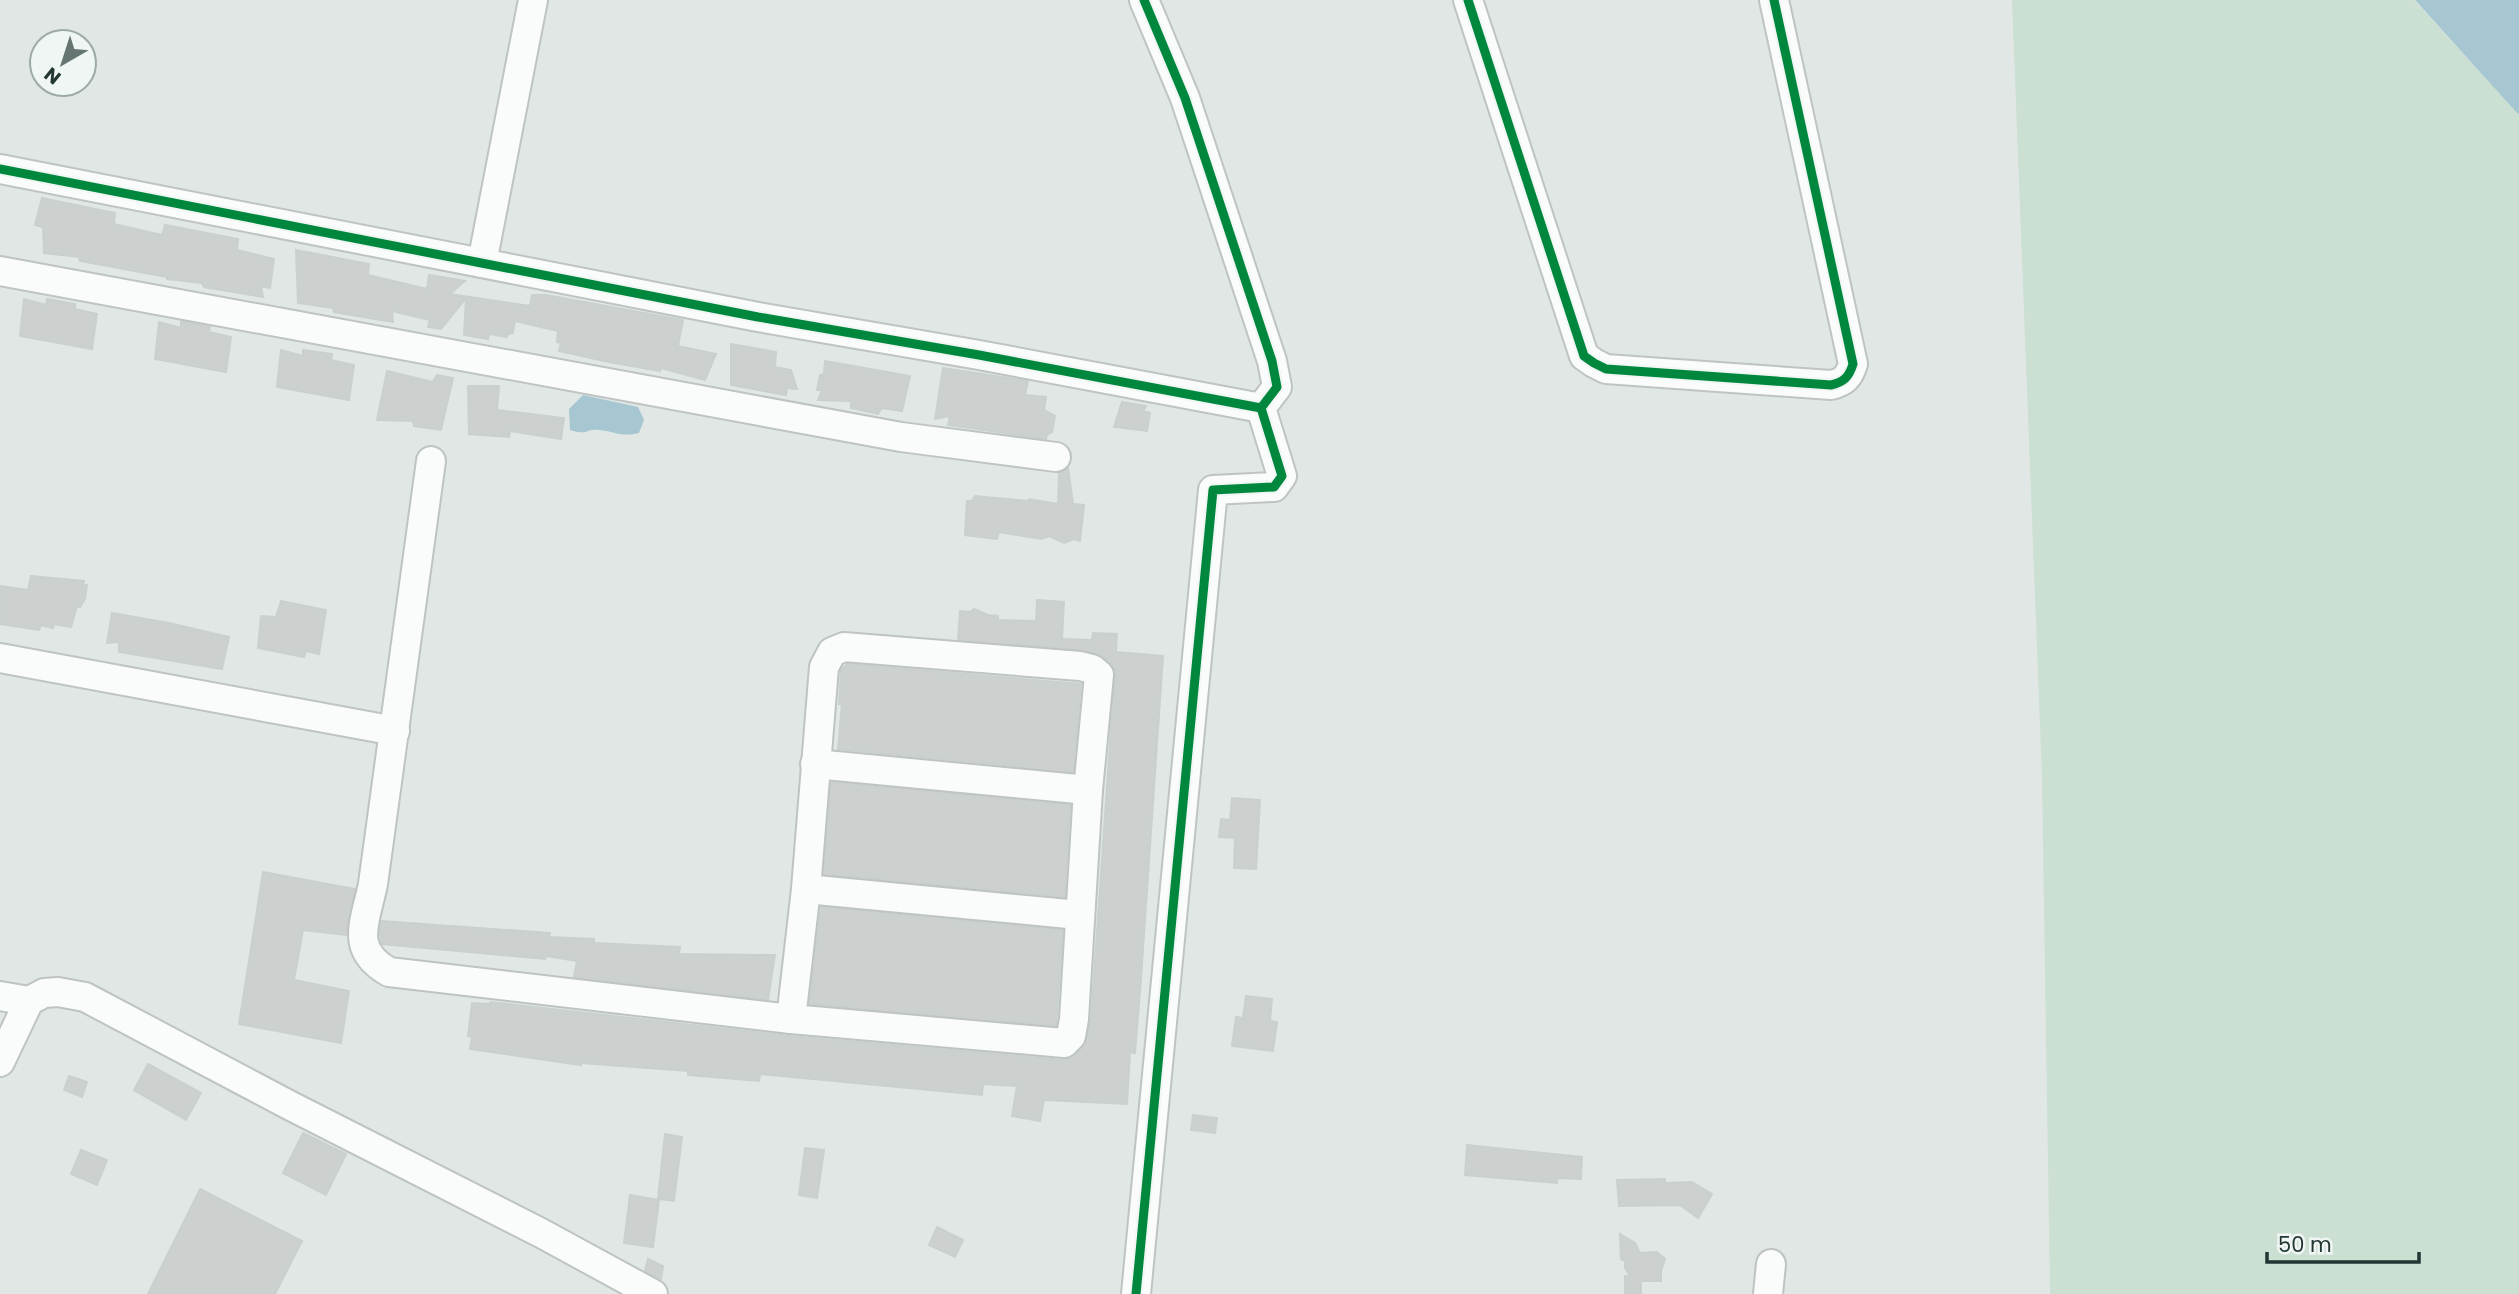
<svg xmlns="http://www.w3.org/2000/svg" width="2519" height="1294" viewBox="0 0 2519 1294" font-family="Poppins,sans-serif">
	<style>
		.green { fill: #ccdfd3 }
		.water { fill: #a6c7d1 }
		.building { fill: #ccd0cf; stroke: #cad0ce; stroke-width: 2 }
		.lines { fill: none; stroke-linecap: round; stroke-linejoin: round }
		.minor-casing { stroke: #bec4c2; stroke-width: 32 }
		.minor { stroke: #fafbfb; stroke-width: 28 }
		.cycleway-casing { stroke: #eff6f3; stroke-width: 13 }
		.cycleway { stroke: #00873e; stroke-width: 9 }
	</style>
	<rect width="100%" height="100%" fill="#e1e7e5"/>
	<polygon class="green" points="2012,0 2414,0 2519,115 2519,1294 2050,1294 2042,778"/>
	<g class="water">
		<polygon points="2415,0 2519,0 2519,114 2517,113"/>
		<path d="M583 395 638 407 644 420 639 433C619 437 617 432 599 430 586 428 588 436 570 430L569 409Z"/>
	</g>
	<g class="building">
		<polygon points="42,198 115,213 114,224 162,235 165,225 238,239 237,250 274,259 270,288 261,286 263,297 204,287 202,283 167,279 167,277 80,261 79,257 44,253 43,227 35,225"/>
		<polygon points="296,250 369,264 368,275 427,289 429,275 465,281 450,294 530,306 532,295 546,295 683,320 678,346 716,354 705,380 661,368 660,371 609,362 559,351 561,343 557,342 558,331 515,321 513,333 508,334 507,337 489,334 488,339 464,335 466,298 441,329 428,327 430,320 392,311 393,322 334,312 333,308 298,303"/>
		<polygon points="24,299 46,305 47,299 75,304 75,309 97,314 92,349 20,336"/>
		<polygon points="181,321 210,327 209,332 231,337 226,372 155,359 159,322 181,328"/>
		<polygon points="731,344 776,352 775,367 791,370 797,389 787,388 786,395 731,385"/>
		<polygon points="281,350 303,356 303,350 332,354 331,360 354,365 349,400 277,387"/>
		<polygon points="825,361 910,376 902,411 882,408 878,414 851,408 851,401 818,400 822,390 817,390 820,375 824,374"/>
		<polygon points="943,368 1028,381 1025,395 1046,397 1044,410 1055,416 1052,432 1047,435 1046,439 948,425 950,416 935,419"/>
		<polygon points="387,371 433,382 437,375 453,378 441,430 414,426 413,421 377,420"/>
		<polygon points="468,386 499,386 497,410 564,418 561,439 510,431 509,437 469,434"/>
		<polygon points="1122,402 1146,406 1143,411 1150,413 1147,431 1114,427"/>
		<polygon points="1068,468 1073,504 1084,505 1080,541 1074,539 1064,543 1049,536 1041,539 999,532 997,539 965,535 967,501 972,501 975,496 1028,501 1029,499 1058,504 1059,473"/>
		<polygon points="31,576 84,581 83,585 87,585 85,599 80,607 77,606 71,627 54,624 53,628 41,625 39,630 0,624 0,586 28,590"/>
		<polygon points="1037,600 1064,602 1062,639 1092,640 1093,633 1117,634 1116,652 1163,656 1141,978 1135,1053 1130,1052 1127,1104 1044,1100 1040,1121 1012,1116 1017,1086 983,1084 982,1095 760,1074 759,1081 688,1075 688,1071 581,1063 581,1065 470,1049 472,1037 468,1036 472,1003 490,1004 490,1002 790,1036 1063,1060 1076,1055 1087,1040 1091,1020 1115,669 1102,656 1084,650 958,640 960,611 970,612 974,609 988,615 998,616 998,620 1036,621"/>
		<polygon points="281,601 326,610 319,654 306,651 304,657 258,648 261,616 276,617"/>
		<polygon points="112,613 169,623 229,637 222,669 119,652 119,642 107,643"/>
		<polygon points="847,664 1081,684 1073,772 838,749 842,704 839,704 841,670"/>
		<polygon points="831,782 1070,805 1065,897 824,874"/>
		<polygon points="1232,798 1260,800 1256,869 1234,868 1235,838 1219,837 1221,819 1230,820"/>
		<polygon points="263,872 355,889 346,935 303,930 294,980 349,991 341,1043 239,1024"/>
		<polygon points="821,907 1063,930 1056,1026 809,1004"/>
		<polygon points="381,921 550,933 549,937 594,939 594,943 680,947 679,954 775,955 768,1000 574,977 577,961 546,956 545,959 382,944 380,934"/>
		<polygon points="1246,996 1272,999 1270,1021 1277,1022 1273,1051 1232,1046 1236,1017 1243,1018"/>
		<polygon points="148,1064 201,1093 186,1120 134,1090"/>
		<polygon points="69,1076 87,1082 82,1097 64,1090"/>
		<polygon points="1193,1115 1217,1118 1215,1133 1191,1130"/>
		<polygon points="303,1133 346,1154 326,1195 283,1173"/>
		<polygon points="665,1134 682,1137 674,1201 658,1199"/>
		<polygon points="1467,1145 1582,1157 1581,1179 1558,1178 1557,1183 1465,1175"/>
		<polygon points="805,1148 824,1150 817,1198 799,1195"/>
		<polygon points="81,1150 107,1160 97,1185 71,1174"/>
		<polygon points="1665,1179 1665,1183 1692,1182 1712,1194 1698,1218 1680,1205 1619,1206 1617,1180"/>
		<polygon points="200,1189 302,1241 275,1294 148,1294"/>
		<polygon points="630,1195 659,1200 653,1247 624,1243"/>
		<polygon points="937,1227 963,1240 955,1257 929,1245"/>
		<polygon points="1620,1234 1635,1243 1640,1253 1657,1252 1665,1259 1661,1271 1661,1281 1641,1281 1641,1294 1625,1294 1625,1276 1630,1276 1625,1268 1625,1261 1621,1259"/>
		<polygon points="648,1259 663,1266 661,1279 645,1271"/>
	</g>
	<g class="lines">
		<defs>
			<g id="minor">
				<path d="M1468 0 1584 356 1594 363 1606 369 1831 385C1844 382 1849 377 1853 364L1774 0"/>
				<polyline points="0,169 758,317 979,355 1261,408"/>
				<polyline points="482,263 533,0"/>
				<polyline points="0,271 901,437 1056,457"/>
				<path d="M431 461 373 884C365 923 349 949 389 972L791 1019"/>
				<polygon points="844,647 1080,666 1092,669 1099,675 1088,790 1074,1019 1071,1036 1064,1043 791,1019 806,889 824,667 832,652"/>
				<polyline points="0,658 395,731"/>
				<polyline points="815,764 1088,790"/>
				<polyline points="806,889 1079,915"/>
				<polyline points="0,996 29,1001"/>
				<polyline points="0,1062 29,1001 44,993 58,992 85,997 289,1105 541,1233 653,1294"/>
				<polyline points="1136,1294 1213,490 1274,487 1282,476 1261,408 1277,387 1272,361 1185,98 1144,0"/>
				<polyline points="1768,1294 1771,1264"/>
			</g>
		</defs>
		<use href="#minor" class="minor-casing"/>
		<use href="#minor" class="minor"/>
		<defs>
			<g id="cycleway">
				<path d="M1468 0 1584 356 1594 363 1606 369 1831 385C1844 382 1849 377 1853 364L1774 0"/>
				<polyline points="0,169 758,317 979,355 1261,408"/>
				<polyline points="1136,1294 1213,490 1274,487 1282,476 1261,408 1277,387 1272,361 1185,98 1144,0"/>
			</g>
		</defs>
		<use href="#cycleway" class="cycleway-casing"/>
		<use href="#cycleway" class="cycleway"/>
	</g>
	<g transform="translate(63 63) rotate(219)"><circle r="33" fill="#eff6f3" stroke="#9daaa7" stroke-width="2"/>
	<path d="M0-5L12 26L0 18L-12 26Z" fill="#657572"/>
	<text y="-10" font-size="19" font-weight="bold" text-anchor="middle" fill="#223734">N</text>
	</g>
	<path d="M2267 1252v10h152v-10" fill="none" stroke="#223734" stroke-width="3.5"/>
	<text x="2278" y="1252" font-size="21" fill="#223734" stroke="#eff6f3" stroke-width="5" paint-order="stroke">50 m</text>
</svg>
